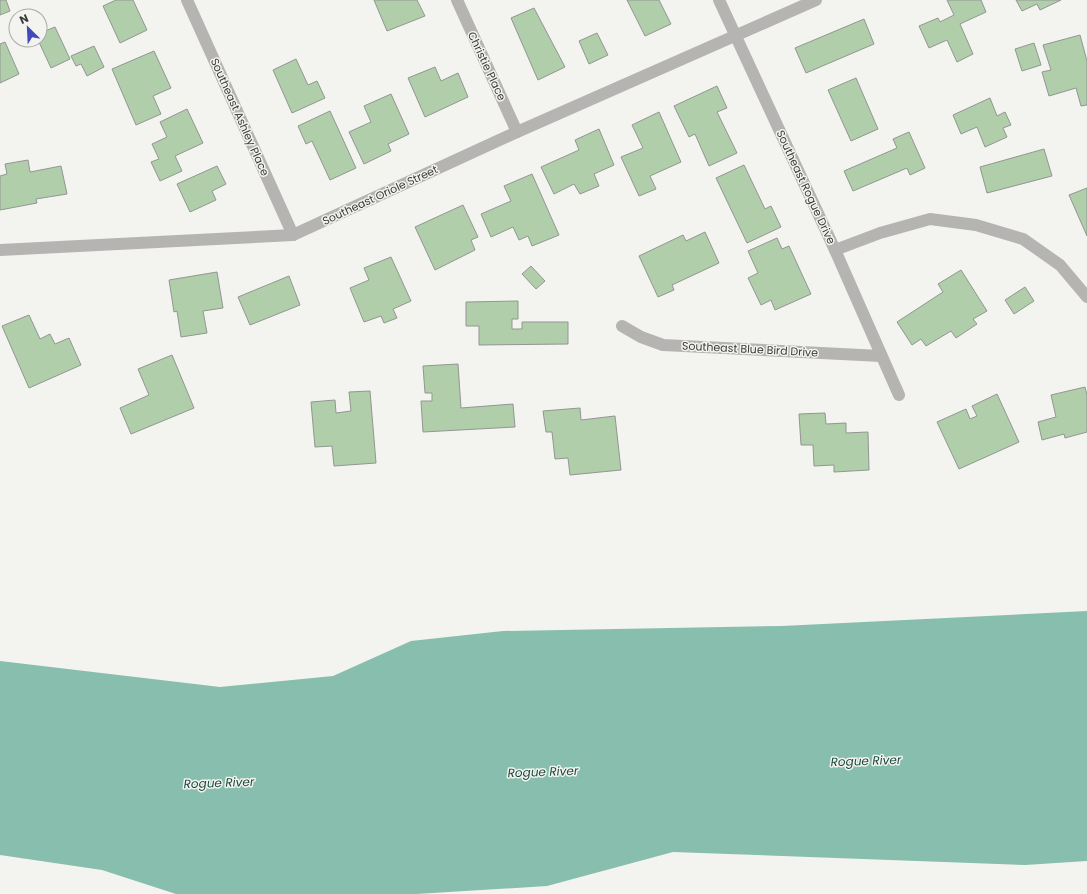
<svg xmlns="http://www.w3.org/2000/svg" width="1087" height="894" viewBox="0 0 1087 894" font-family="Poppins,sans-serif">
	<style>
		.water { fill: #88bead }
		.building { fill: #afcea9; stroke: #939693 }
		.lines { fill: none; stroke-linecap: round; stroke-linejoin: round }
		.minor { stroke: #b5b4b2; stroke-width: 12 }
		.labels { text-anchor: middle; stroke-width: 3; stroke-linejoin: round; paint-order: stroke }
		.street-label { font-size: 11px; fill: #3a3a39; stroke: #f3f3ef }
		.water-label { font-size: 12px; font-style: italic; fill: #1a493d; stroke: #f3f3ef }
	</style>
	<rect width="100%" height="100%" fill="#f3f3ef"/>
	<polygon class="water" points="1087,611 1087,861 1025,865 673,852 547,886 416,894 176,894 102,870 0,855 0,661 220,687 333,676 411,641 503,631 782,626"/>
	<g class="building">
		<polygon points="0,0 6,0 10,11 0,15"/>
		<polygon points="116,0 133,0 147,30 120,43 103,6"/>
		<polygon points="374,0 417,0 425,16 387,31"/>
		<polygon points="627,0 659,0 671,24 645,36"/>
		<polygon points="947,0 981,0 986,12 960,24 973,54 957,62 947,40 929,48 919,26 938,18 940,22 954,15"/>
		<polygon points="1016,0 1061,0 1040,10 1037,4 1022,11"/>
		<polygon points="534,8 565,67 538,80 511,18"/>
		<polygon points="864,19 874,44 806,73 795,48"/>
		<polygon points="55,27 70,59 51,68 38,40 40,40 40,33"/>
		<polygon points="597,33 608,55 589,64 579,41"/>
		<polygon points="1080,35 1087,61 1087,105 1081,106 1076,88 1049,96 1042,72 1051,70 1043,45"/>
		<polygon points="5,42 19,74 0,83 0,44"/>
		<polygon points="1034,43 1041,65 1022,71 1015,49"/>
		<polygon points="94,46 104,67 87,76 81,64 76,66 71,56"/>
		<polygon points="154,51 171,88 153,96 161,114 136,125 112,69"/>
		<polygon points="296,59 308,85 317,81 325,98 292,113 273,70"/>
		<polygon points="435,67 441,81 458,73 468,97 425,117 408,78"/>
		<polygon points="856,78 878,129 851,141 828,90"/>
		<polygon points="717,86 727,108 717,112 737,153 709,166 695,134 689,137 674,106"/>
		<polygon points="391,94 409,134 388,144 391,151 364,164 349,132 371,122 364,106"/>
		<polygon points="990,98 997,116 1005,112 1011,125 1003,128 1007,137 985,147 977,127 961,134 953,115"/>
		<polygon points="187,109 203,143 175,156 182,171 160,181 151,162 159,159 152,144 167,137 160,122"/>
		<polygon points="330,111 356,168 330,180 312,141 306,144 298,126"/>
		<polygon points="659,112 681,162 650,176 656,189 639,196 621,157 643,148 632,125"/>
		<polygon points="599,129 614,165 594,174 599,186 580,194 574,184 554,194 541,167 579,150 575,140"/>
		<polygon points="909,132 925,168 910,175 907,168 853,191 844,171 897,148 893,139"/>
		<polygon points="1044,149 1052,176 987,193 980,167"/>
		<polygon points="28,160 30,172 61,166 67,194 36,199 37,203 0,210 0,176 7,174 5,164"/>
		<polygon points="744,165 765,209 771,206 781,227 747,243 716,178"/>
		<polygon points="217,166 226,184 212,191 216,200 190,212 177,184"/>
		<polygon points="532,174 559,235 532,246 528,236 519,240 513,227 491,237 481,214 511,201 504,186"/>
		<polygon points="1087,188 1087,236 1069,195"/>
		<polygon points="463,205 478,237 471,240 475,250 435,270 415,227"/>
		<polygon points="705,232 719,263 672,285 674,290 658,297 639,256 683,235 686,241"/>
		<polygon points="777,238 782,249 789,246 811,294 775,310 771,300 761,305 748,278 758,273 748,251"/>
		<polygon points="391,257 411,301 393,309 397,318 384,323 381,316 364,322 350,288 369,280 364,268"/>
		<polygon points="531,266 545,281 536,289 522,274"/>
		<polygon points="961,270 987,311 973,319 977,324 956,338 951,331 926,346 921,339 912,345 897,322 943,292 938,284"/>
		<polygon points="217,272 223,308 203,311 207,333 181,337 177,311 174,312 169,280"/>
		<polygon points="289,276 300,305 250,325 238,297"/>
		<polygon points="1025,287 1034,301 1014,314 1005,300"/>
		<polygon points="518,301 518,319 512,319 512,329 522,329 522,322 568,322 568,344 479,345 479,326 466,326 466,302"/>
		<polygon points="29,315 40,339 50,334 55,344 69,338 81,365 29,388 2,326"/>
		<polygon points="172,355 194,408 131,434 120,408 149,395 138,369"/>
		<polygon points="458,364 461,408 513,404 515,427 423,432 421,401 432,401 432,393 425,393 423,366"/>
		<polygon points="1085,387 1087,395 1087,432 1065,438 1064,434 1042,440 1038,422 1056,417 1051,395"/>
		<polygon points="370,391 376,463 334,466 332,446 315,447 311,402 335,400 336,413 351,411 349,392"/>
		<polygon points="997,394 1019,442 959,469 937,422 966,409 970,419 977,416 972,406"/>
		<polygon points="580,408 581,420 615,416 621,470 570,475 568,458 555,459 552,432 546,432 543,411"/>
		<polygon points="825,413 826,424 846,423 846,433 868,432 869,470 834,472 834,465 814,466 813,445 801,445 799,414"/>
	</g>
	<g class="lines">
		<g class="minor">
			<polyline points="187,0 293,235"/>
			<polyline points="457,0 517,132"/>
			<polyline points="719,0 835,250 899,395"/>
			<polyline points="0,250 293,235 517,132 816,0"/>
			<polyline points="835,250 880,233 930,219 976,225 1023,239 1060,265 1087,297"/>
			<polyline points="622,326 641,337 663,345 881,356"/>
		</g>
	</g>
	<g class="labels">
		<g class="street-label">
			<text transform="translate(487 66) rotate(65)" y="4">Christie Place</text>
			<text transform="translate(240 117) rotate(66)" y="4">Southeast Ashley Place</text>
			<text transform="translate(806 187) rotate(65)" y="4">Southeast Rogue Drive</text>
			<text transform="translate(380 195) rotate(-25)" y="4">Southeast Oriole Street</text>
			<text transform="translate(750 349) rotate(3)" y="4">Southeast Blue Bird Drive</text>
		</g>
		<g class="water-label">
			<text transform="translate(866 761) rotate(-2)" y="4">Rogue River</text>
			<text transform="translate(543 772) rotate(-2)" y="4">Rogue River</text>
			<text transform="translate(219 783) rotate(-2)" y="4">Rogue River</text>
		</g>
	</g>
	<g transform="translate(28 28) rotate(336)"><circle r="19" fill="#f3f3ef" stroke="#a9a9a6"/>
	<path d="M0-3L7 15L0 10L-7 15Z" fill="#4149bd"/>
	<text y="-6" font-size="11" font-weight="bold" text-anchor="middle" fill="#3a3a39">N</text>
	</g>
</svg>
